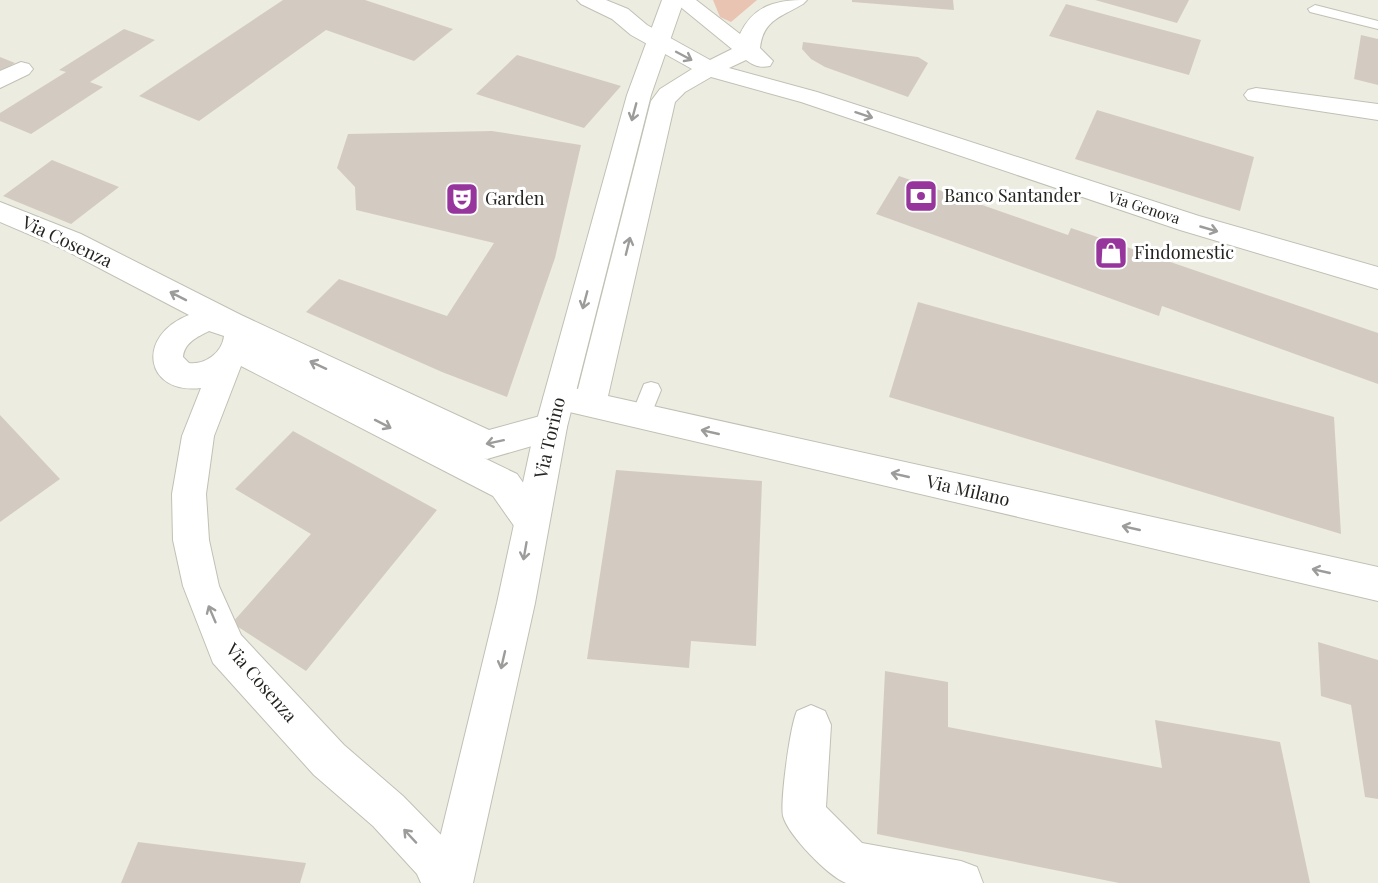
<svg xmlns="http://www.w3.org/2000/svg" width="1378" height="883" viewBox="0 0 1378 883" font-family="'Playfair Display',serif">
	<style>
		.green { fill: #e9c4b2 }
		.building { fill: #d3cbc1 }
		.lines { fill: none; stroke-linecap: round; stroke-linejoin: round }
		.lane-casing { stroke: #c1c0b4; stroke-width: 2 }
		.street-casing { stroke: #c1c0b4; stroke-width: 2 }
		.primary-casing { stroke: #c1c0b4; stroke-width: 2 }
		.lane { fill: #fff; fill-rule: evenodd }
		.street { fill: #fff; fill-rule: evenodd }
		.primary { fill: #fff; fill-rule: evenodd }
		.oneway { stroke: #9c9c9a }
		.labels { text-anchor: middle; stroke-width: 6; stroke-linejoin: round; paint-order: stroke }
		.far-street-label { font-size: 15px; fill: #24231f; stroke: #fff }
		.poi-label { font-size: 18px; fill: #24231f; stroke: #fff; text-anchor: start }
		.street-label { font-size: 18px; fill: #24231f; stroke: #fff }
	</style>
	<rect width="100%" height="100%" fill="#edece0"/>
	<polygon class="green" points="713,0 757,0 731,22 720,17"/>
	<g class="building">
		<polygon points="283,0 365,0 453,29 414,61 326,30 199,121 139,96"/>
		<polygon points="852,0 953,0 954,10 852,2"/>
		<polygon points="1095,0 1189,0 1177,23"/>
		<polygon points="1066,4 1201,40 1189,75 1049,36"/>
		<polygon points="124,29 155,40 90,82 103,87 31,134 0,121 0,113 66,72 59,70"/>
		<polygon points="1361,35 1378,39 1378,85 1354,79"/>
		<polygon points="803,42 918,57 928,63 908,97 825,67 811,59 802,49"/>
		<polygon points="517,55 621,86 584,128 476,94"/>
		<polygon points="0,57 15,63 0,72"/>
		<polygon points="1097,110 1254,157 1240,211 1075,159"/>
		<polygon points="492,131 581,145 555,258 507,397 442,372 306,312 339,279 447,316 494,243 356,210 355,187 337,168 348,134"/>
		<polygon points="52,160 119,187 71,224 3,196"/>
		<polygon points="899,176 1068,235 1071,228 1378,333 1378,384 1162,306 1159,316 876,214"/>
		<polygon points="918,302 1334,417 1341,534 889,397"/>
		<polygon points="0,415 60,479 0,522"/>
		<polygon points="293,431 437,510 306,671 232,623 311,534 235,489"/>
		<polygon points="616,470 762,481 756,646 691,641 689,668 587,659"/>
		<polygon points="1318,642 1378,660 1378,799 1365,797 1351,705 1321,696"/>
		<polygon points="885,671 948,682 948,727 1162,768 1155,720 1280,742 1310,883 1119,883 877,834"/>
		<polygon points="138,842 306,863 300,883 121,883"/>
	</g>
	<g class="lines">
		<defs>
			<g id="lane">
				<polygon points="1315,5 1378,21 1378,29 1310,12 1308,9"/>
				<polygon points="651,382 658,384 661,390 648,422 641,425 634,422 631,416 644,384"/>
			</g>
			<g id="street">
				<path d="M577 0H606L628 9 647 25 710 60 732 49 672 0H696L740 34C754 4 778 0 807 0L803 4C781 17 763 20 760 48L773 61 770 66C760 68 754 66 746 60L729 68 817 92 1199 216 1378 267V289L1180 230 801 102 711 77 685 92 675 102 608 396 1378 567V601L548 407 543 398 548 389 559 385 578 389 651 101 660 89 692 69 631 35 612 19 581 4Z"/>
				<polygon points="21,62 29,64 33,69 29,74 0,88 0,71"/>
				<polygon points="1256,88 1378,104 1378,120 1248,100 1244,95 1248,90"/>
				<path d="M0 202 81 234 241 315 489 430 551 413 563 417 567 427 563 437 487 459 484 458 517 474 543 511 549 522 543 533 531 538 519 533 493 496 241 366 214 436 206 494 209 540 219 586 241 635 344 745 403 796 449 843 465 883H421L417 874 373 826 314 775 213 663 183 586 173 540 172 494 182 436 201 388C145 395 135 336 189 315L61 248 0 222ZM209 331 224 336C222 353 205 365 189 363L183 357C184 343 197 337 209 331Z"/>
				<path d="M811 705 825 711 831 725 826 807 862 843 961 861 977 867 983 883H846C828 876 788 835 783 816 780 802 790 726 797 711Z"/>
			</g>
			<polygon id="primary" points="662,0 684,0 651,95 567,427 535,603 473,883 429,883 497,603 535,427 627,95"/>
		</defs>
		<use href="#lane" class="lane-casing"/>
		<use href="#street" class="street-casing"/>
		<use href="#primary" class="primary-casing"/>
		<use href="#lane" class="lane"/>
		<use href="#street" class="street"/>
		<use href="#primary" class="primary"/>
	</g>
	<defs><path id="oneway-shaft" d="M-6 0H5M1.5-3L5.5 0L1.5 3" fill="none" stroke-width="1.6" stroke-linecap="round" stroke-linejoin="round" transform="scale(1.5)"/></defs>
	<g class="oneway">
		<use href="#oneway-shaft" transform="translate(684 56) rotate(28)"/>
		<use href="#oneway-shaft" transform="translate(634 112) rotate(105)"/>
		<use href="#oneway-shaft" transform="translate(864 115) rotate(18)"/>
		<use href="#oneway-shaft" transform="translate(1209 229) rotate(16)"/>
		<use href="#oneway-shaft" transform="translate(628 246) rotate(-76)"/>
		<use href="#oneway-shaft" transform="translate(178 296) rotate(-153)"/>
		<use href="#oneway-shaft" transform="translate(585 300) rotate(105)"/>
		<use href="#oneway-shaft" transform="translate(318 365) rotate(-155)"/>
		<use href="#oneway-shaft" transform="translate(383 424) rotate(27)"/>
		<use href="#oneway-shaft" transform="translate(710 432) rotate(-167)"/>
		<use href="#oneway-shaft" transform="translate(495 442) rotate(168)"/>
		<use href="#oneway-shaft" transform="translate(900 475) rotate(-167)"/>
		<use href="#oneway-shaft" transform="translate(1131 528) rotate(-167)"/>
		<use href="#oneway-shaft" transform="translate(525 551) rotate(100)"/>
		<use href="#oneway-shaft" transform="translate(1321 571) rotate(-167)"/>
		<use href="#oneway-shaft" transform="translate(212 614) rotate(-113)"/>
		<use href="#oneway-shaft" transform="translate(503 660) rotate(103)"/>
		<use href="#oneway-shaft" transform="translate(410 836) rotate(-133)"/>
	</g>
	<defs>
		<symbol id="bank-square" viewBox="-11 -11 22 22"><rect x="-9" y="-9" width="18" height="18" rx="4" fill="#96359c" stroke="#fff"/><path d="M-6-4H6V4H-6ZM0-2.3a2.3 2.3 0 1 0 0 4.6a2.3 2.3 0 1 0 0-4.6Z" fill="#fff"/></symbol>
		<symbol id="theatre-square" viewBox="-11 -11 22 22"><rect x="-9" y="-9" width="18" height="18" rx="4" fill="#96359c" stroke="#fff"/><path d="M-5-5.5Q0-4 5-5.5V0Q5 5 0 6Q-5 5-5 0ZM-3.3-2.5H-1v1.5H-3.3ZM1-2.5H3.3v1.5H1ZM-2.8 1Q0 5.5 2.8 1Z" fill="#fff"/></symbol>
		<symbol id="shop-square" viewBox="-11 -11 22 22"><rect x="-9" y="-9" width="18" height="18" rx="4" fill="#96359c" stroke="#fff"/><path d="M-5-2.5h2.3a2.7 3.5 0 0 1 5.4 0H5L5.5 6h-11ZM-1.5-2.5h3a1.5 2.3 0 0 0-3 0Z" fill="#fff"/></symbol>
	</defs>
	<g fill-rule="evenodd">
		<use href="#bank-square" x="902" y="177" width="38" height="38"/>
		<use href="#theatre-square" x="443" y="180" width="38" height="38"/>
		<use href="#shop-square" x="1092" y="234" width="38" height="38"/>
	</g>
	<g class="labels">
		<g class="far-street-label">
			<text transform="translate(1144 208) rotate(18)" y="5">Via Genova</text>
		</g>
		<g class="poi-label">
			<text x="944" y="202">Banco Santander</text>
			<text x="485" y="205">Garden</text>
			<text x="1134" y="259">Findomestic</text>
		</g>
		<g class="street-label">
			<text transform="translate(67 242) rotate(25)" y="6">Via Cosenza</text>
			<text transform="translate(550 438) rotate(-77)" y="6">Via Torino</text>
			<text transform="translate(968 491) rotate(13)" y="6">Via Milano</text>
			<text transform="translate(261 683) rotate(49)" y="6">Via Cosenza</text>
		</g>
	</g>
</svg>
